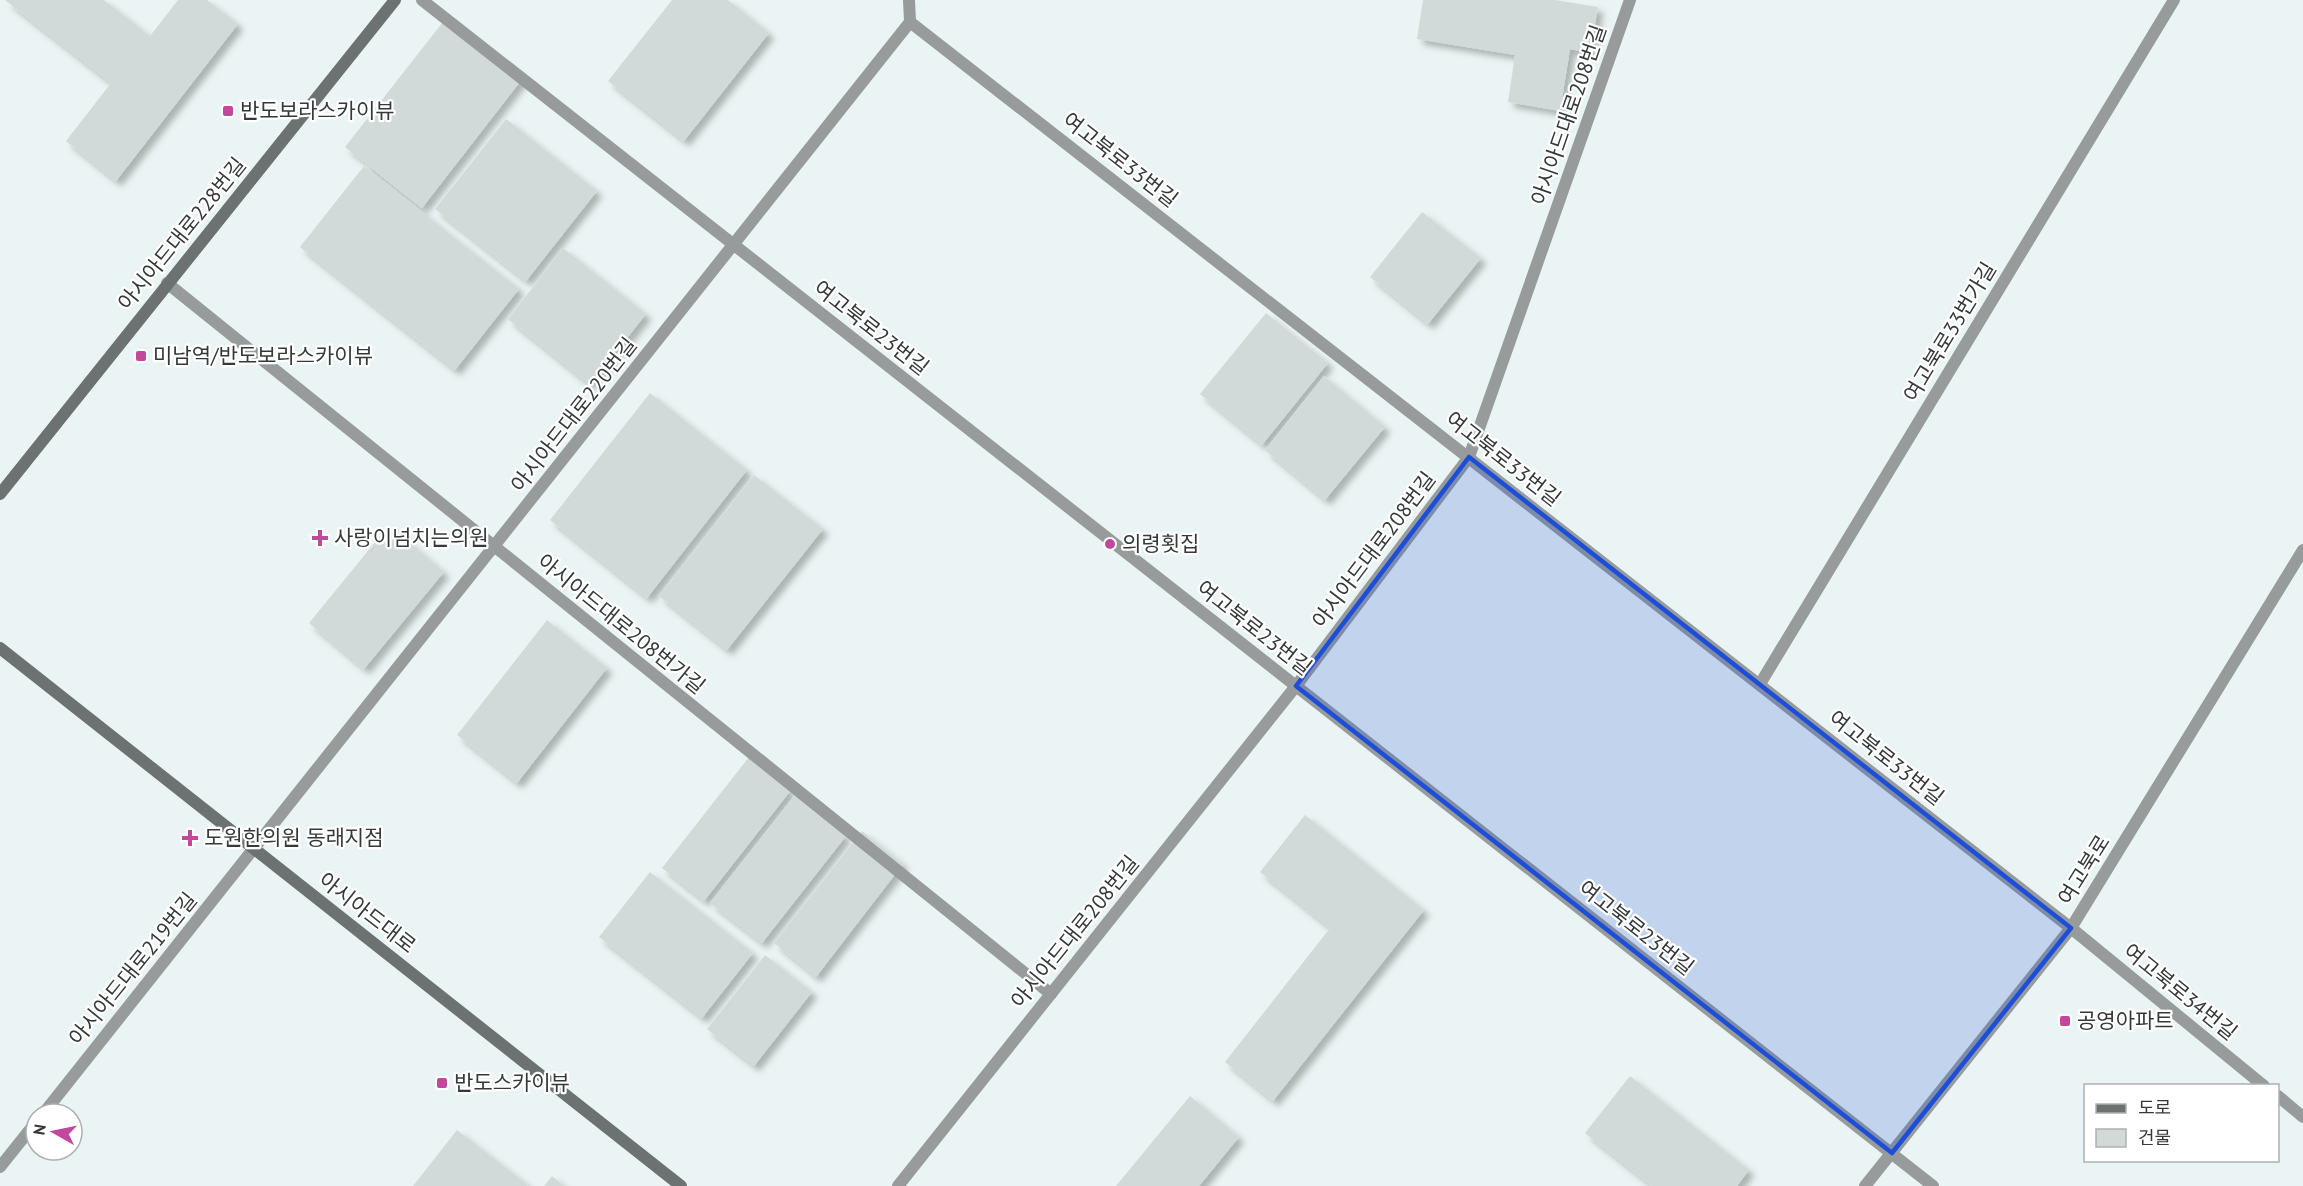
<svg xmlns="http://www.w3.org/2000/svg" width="2303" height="1186" viewBox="0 0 2303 1186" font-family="'PT Sans','Noto Sans KR',sans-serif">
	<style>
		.building { fill: #d1dad9; filter: url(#shadow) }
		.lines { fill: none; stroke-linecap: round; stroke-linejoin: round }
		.street { stroke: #979b9b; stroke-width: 12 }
		.secondary { stroke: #6c7171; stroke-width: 12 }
		.marked { fill: #1d4ed8; fill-opacity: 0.2; stroke: #1d4ed8; stroke-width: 4.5; stroke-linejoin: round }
		.poi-dot { fill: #c2489b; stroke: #fff; stroke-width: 2 }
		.labels { text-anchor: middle; stroke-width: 4.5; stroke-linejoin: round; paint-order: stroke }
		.poi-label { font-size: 21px; fill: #353939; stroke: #fff; text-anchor: start }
		.street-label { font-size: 21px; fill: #353939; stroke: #fff }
	</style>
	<defs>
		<filter id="shadow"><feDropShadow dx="5.5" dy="5.5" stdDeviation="3" flood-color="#0004"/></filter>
	</defs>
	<rect width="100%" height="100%" fill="#ebf4f4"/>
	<g class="building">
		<polygon points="5,0 104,0 150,36 178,0 207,0 238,24 116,181 66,141 111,83"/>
		<polygon points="672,0 728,0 769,33 684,141 608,81"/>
		<polygon points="1423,0 1555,0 1598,7 1590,53 1570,49 1560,111 1508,102 1515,55 1417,39"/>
		<polygon points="446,18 523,78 422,208 345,147"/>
		<polygon points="506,119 597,191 526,281 435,209"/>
		<polygon points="364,166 519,289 455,370 300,247"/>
		<polygon points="1422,212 1481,258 1428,324 1370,277"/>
		<polygon points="563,248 646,314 590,385 508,319"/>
		<polygon points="1266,313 1328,363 1262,445 1200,394"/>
		<polygon points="1324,376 1385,427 1325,500 1265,450"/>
		<polygon points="650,393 747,470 647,598 550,520"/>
		<polygon points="754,475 823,529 727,650 659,596"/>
		<polygon points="389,525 444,572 364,669 309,623"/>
		<polygon points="547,620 607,668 517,783 457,735"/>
		<polygon points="749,757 791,790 704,901 662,868"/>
		<polygon points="795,795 846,836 762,943 710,903"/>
		<polygon points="1305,815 1424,910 1273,1101 1225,1062 1330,928 1260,872"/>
		<polygon points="862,831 903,864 816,977 774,943"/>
		<polygon points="650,872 753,953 702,1018 599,937"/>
		<polygon points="765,955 812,992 754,1066 707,1029"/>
		<polygon points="1630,1076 1749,1170 1737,1186 1652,1186 1585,1133"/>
		<polygon points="1190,1096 1239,1137 1199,1186 1116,1186"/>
		<polygon points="457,1130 528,1185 526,1186 413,1186"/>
		<polygon points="552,1176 564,1186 544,1186"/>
	</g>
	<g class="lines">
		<g class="street">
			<polyline points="422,0 1933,1186"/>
			<polyline points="910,22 2071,928 2264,1086"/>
			<polyline points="167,283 1051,994"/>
			<polyline points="1760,684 2174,0"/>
			<polyline points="2278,1096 2303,1117"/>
			<polyline points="43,1114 910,22 909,0"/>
			<polyline points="0,1167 36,1122"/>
			<polyline points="898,1186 1296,686 1469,457 1630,0"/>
			<polyline points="1865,1186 2071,928 2303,550"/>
		</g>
		<g class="secondary">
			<polyline points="0,494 395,0"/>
			<polyline points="0,648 681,1186"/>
		</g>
	</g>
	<path class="marked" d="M1469 457 2071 928 1892 1153 1296 686Z"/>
	<g class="poi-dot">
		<rect x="222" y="105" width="12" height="12" rx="3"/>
		<rect x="135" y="350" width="12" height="12" rx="3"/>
		<path d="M317 529h6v6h6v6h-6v6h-6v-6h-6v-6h6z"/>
		<circle cx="1110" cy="544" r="6"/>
		<path d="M187 829h6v6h6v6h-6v6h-6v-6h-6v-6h6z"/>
		<rect x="2059" y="1015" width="12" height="12" rx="3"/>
		<rect x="436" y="1077" width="12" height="12" rx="3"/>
	</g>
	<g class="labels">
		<g class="poi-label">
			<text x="240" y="118">반도보라스카이뷰</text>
			<text x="153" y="363">미남역/반도보라스카이뷰</text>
			<text x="334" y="545">사랑이넘치는의원</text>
			<text x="1122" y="551">의령횟집</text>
			<text x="204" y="845">도원한의원 동래지점</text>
			<text x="2077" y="1028">공영아파트</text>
			<text x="454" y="1090">반도스카이뷰</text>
		</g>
		<g class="street-label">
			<text transform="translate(1569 115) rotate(-71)" y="7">아시아드대로208번길</text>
			<text transform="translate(1120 160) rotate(38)" y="7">여고북로33번길</text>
			<text transform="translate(182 234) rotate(-51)" y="7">아시아드대로228번길</text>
			<text transform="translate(871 328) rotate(38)" y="7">여고북로23번길</text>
			<text transform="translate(1950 332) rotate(-59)" y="7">여고북로33번가길</text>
			<text transform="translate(574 415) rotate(-52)" y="7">아시아드대로220번길</text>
			<text transform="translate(1503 459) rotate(38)" y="7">여고북로33번길</text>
			<text transform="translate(1374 550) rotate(-53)" y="7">아시아드대로208번길</text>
			<text transform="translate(621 624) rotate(39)" y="7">아시아드대로208번가길</text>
			<text transform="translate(1254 628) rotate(38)" y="7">여고북로23번길</text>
			<text transform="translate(1886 758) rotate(38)" y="7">여고북로33번길</text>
			<text transform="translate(2084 870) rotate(-58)" y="7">여고북로</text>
			<text transform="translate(367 913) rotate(38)" y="7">아시아드대로</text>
			<text transform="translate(1636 928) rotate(38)" y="7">여고북로23번길</text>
			<text transform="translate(1075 932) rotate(-51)" y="7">아시아드대로208번길</text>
			<text transform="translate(133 969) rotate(-51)" y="7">아시아드대로219번길</text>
			<text transform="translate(2180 992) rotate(39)" y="7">여고북로34번길</text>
		</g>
	</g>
	<rect x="2084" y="1084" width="195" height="78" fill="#ffffff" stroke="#aeb0b0" stroke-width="1.5"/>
	<rect x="2096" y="1104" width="30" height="9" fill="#6c7171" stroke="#aeb0b0" stroke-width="1.5"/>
	<text x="2138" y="1114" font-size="18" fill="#353939">도로</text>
	<rect x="2096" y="1129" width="30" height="18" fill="#d1dad9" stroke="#aeb0b0" stroke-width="1.5"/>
	<text x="2138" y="1144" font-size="18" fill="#353939">건물</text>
	<g transform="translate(54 1132) rotate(279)"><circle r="28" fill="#ffffff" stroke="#aeb0b0" stroke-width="1.5"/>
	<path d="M0-4.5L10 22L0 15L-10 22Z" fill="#c2489b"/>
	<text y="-9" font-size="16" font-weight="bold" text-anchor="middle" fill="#353939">N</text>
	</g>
</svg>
